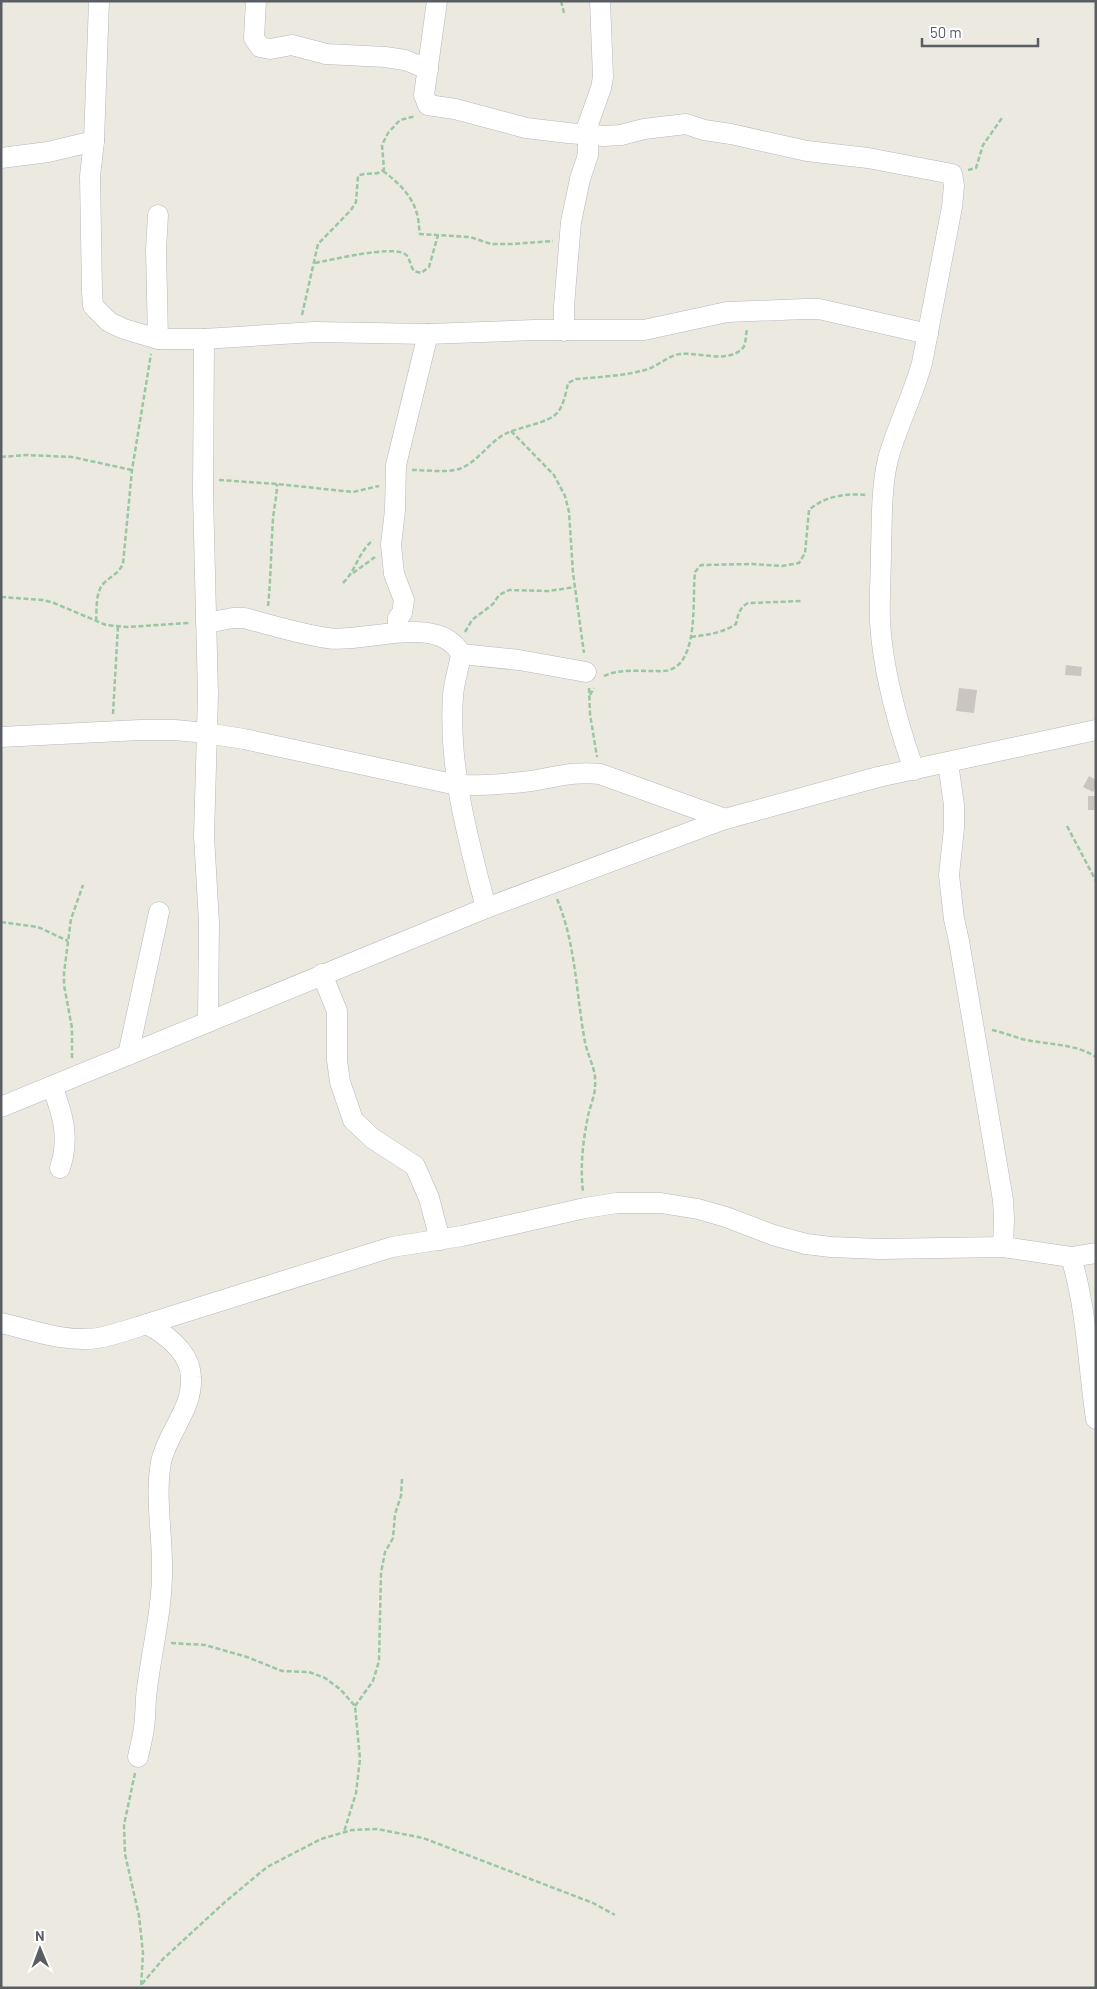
<svg xmlns="http://www.w3.org/2000/svg" width="1097" height="1989" viewBox="0 0 1097 1989" font-family="Barlow,sans-serif">
	<style>
		.building { fill: #cac5c1 }
		.lines { fill: none; stroke-linecap: round; stroke-linejoin: round }
		.minor-casing { stroke: #b4b8bc; stroke-width: 21 }
		.path { stroke: #99c7a1; stroke-width: 2.5; stroke-dasharray: 5 2.5; stroke-linecap: butt }
		.minor { stroke: #fff; stroke-width: 20 }
	</style>
	<rect width="100%" height="100%" fill="#ece9e1"/>
	<g class="building">
		<polygon points="1066,665 1082,667 1081,676 1065,675"/>
		<polygon points="959,688 977,690 974,713 956,711"/>
		<polygon points="1089,776 1096,780 1096,787 1093,792 1083,787"/>
		<rect x="1088" y="796" width="8" height="14"/>
	</g>
	<g class="lines">
		<defs>
			<g id="minor">
				<polyline points="99,1 94,141 90,176 92,291 93,306 109,322 124,329 158,339 204,339 315,332 428,334 534,330 644,330 727,312 805,309 819,309 928,334"/>
				<polyline points="256,1 254,38 260,47 270,49 292,45 326,54 385,57 405,60 428,69"/>
				<path d="M437 1 424 95 428 105 455 109 526 128 568 133 604 136 621 135 644 129 686 124 704 130 731 134 807 151 868 158 952 174 954 186 952 207 922 363C913 396 897 426 888 459 881 488 882 521 881 550 881 574 879 599 880 622 883 673 897 722 914 770"/>
				<polyline points="585,133 601,88 603,77 600,1"/>
				<polyline points="1,158 48,152 94,141"/>
				<polyline points="564,331 564,306 571,222 580,179 588,155 588,134"/>
				<polyline points="158,339 156,249 158,215"/>
				<polyline points="204,339 203,494 208,695 204,836 209,923 208,1022"/>
				<path d="M206 623 233 618H244C271 625 299 634 327 638 365 644 438 612 461 654 459 668 454 681 453 696 448 768 468 839 486 908"/>
				<polyline points="398,631 398,618 402,613 404,600 394,574 391,545 395,510 396,465 428,334"/>
				<polyline points="461,654 519,660 586,672"/>
				<path d="M1 737 140 730H175L206 733 244 739 457 785C482 786 506 784 531 781 557 777 573 771 600 774L725 819"/>
				<polyline points="948,763 954,805 954,828 949,875 954,919 959,941 1003,1200 1004,1219 1003,1247"/>
				<polyline points="322,974 337,1011 337,1060 340,1082 353,1120 372,1138 415,1166 429,1198 440,1240"/>
				<polyline points="128,1055 159,912"/>
				<path d="M52 1086C63 1115 70 1138 60 1168"/>
				<polyline points="1,1107 486,908 725,819 878,777 1096,730"/>
				<path d="M1071 1257C1087 1310 1088 1365 1096 1419"/>
				<path d="M1 1323C32 1330 66 1343 98 1338 114 1335 131 1329 147 1324 167 1335 190 1352 191 1377 193 1409 167 1433 161 1462 155 1496 162 1531 162 1565 163 1607 152 1648 147 1689 145 1701 146 1714 144 1727 143 1737 140 1747 138 1757"/>
				<polyline points="147,1324 392,1247 462,1236 585,1208 617,1203 661,1203 698,1209 726,1217 773,1235 806,1244 831,1247 879,1249 1003,1247 1071,1257 1096,1253"/>
			</g>
		</defs>
		<use href="#minor" class="minor-casing"/>
		<g class="path">
			<polyline points="561,1 564,13"/>
			<polyline points="968,170 976,168 983,145 1002,118"/>
			<path d="M383 171C399 183 414 197 418 218 419 224 419 229 420 234L470 237 491 244H512L553 241"/>
			<path d="M315 263C331 260 392 245 405 254 410 257 410 266 414 271L421 273 429 267 438 235"/>
			<path d="M302 315 318 244 351 210 356 202 358 176C366 171 378 177 384 169L382 145 388 133 400 120 416 116"/>
			<polyline points="511,431 554,475 565,496 569,512 573,573 584,653"/>
			<polyline points="1,457 26,455 72,457 132,470"/>
			<path d="M412 470C427 470 444 473 459 469 477 463 488 443 505 434 518 427 550 423 558 412 564 404 566 392 568 383L576 379C599 377 623 376 645 370 657 367 667 356 680 354 699 352 724 363 741 350 748 344 744 335 748 328"/>
			<polyline points="219,480 277,484 353,492 379,486"/>
			<polyline points="353,573 375,557"/>
			<path d="M343 583C357 569 357 554 373 540"/>
			<polyline points="1,597 43,600 54,603 106,625 127,627 189,623"/>
			<path d="M268 606C271 577 271 548 273 519 274 507 277 496 277 484"/>
			<path d="M96 621C97 610 95 592 104 583 111 576 118 574 123 564L132 470 151 354"/>
			<polyline points="465,632 472,620 493,604 499,595 509,590 549,591 575,587"/>
			<path d="M691 637C706 635 723 633 736 624 738 615 739 608 748 603L803 601"/>
			<path d="M604 676C618 669 637 671 653 671 659 671 666 672 672 669 699 657 692 597 695 572L701 565 753 564 782 566 799 563 805 553 809 510C824 496 847 493 866 495"/>
			<polyline points="589,688 590,714 597,757"/>
			<polyline points="590,695 594,688"/>
			<polyline points="113,714 118,626"/>
			<polyline points="1067,826 1096,881"/>
			<path d="M557 899C576 944 576 994 585 1042 588 1057 597 1071 595 1086 595 1096 590 1106 588 1116 583 1141 580 1166 583 1192"/>
			<polyline points="1,922 38,927 68,941"/>
			<path d="M992 1030C1002 1032 1012 1036 1022 1039 1046 1045 1075 1043 1096 1057"/>
			<polyline points="72,1058 72,1028 64,985 64,973 71,919 83,885"/>
			<polyline points="171,1643 205,1645 247,1657 282,1671 309,1672 325,1678 340,1689 355,1706 360,1759 356,1793 344,1832"/>
			<polyline points="355,1706 373,1681 379,1661 381,1573 385,1552 393,1538 395,1514 401,1496 402,1479"/>
			<polyline points="135,1773 124,1825 125,1854 139,1916 143,1953 141,1988"/>
			<polyline points="142,1984 163,1959 225,1902 267,1867 321,1839 352,1830 377,1829 423,1838 593,1903 615,1915"/>
		</g>
		<use href="#minor" class="minor"/>
	</g>
	<rect width="1097" height="1989" fill="none" stroke="#5a5e62" stroke-width="5"/>
	<g transform="translate(40 1949) rotate(359)" stroke="#ffffff" stroke-width="4" paint-order="stroke">
	<path d="M0-4L9 19L0 12L-9 19Z" fill="#5a5e62"/>
	<text y="-8" font-size="14" font-weight="bold" text-anchor="middle" fill="#5a5e62">N</text>
	</g>
	<path d="M922 38v8h116v-8" fill="none" stroke="#5a5e62" stroke-width="2.5"/>
	<text x="930" y="38" font-size="15" fill="#5a5e62" stroke="#ffffff" stroke-width="4" paint-order="stroke">50 m</text>
</svg>
